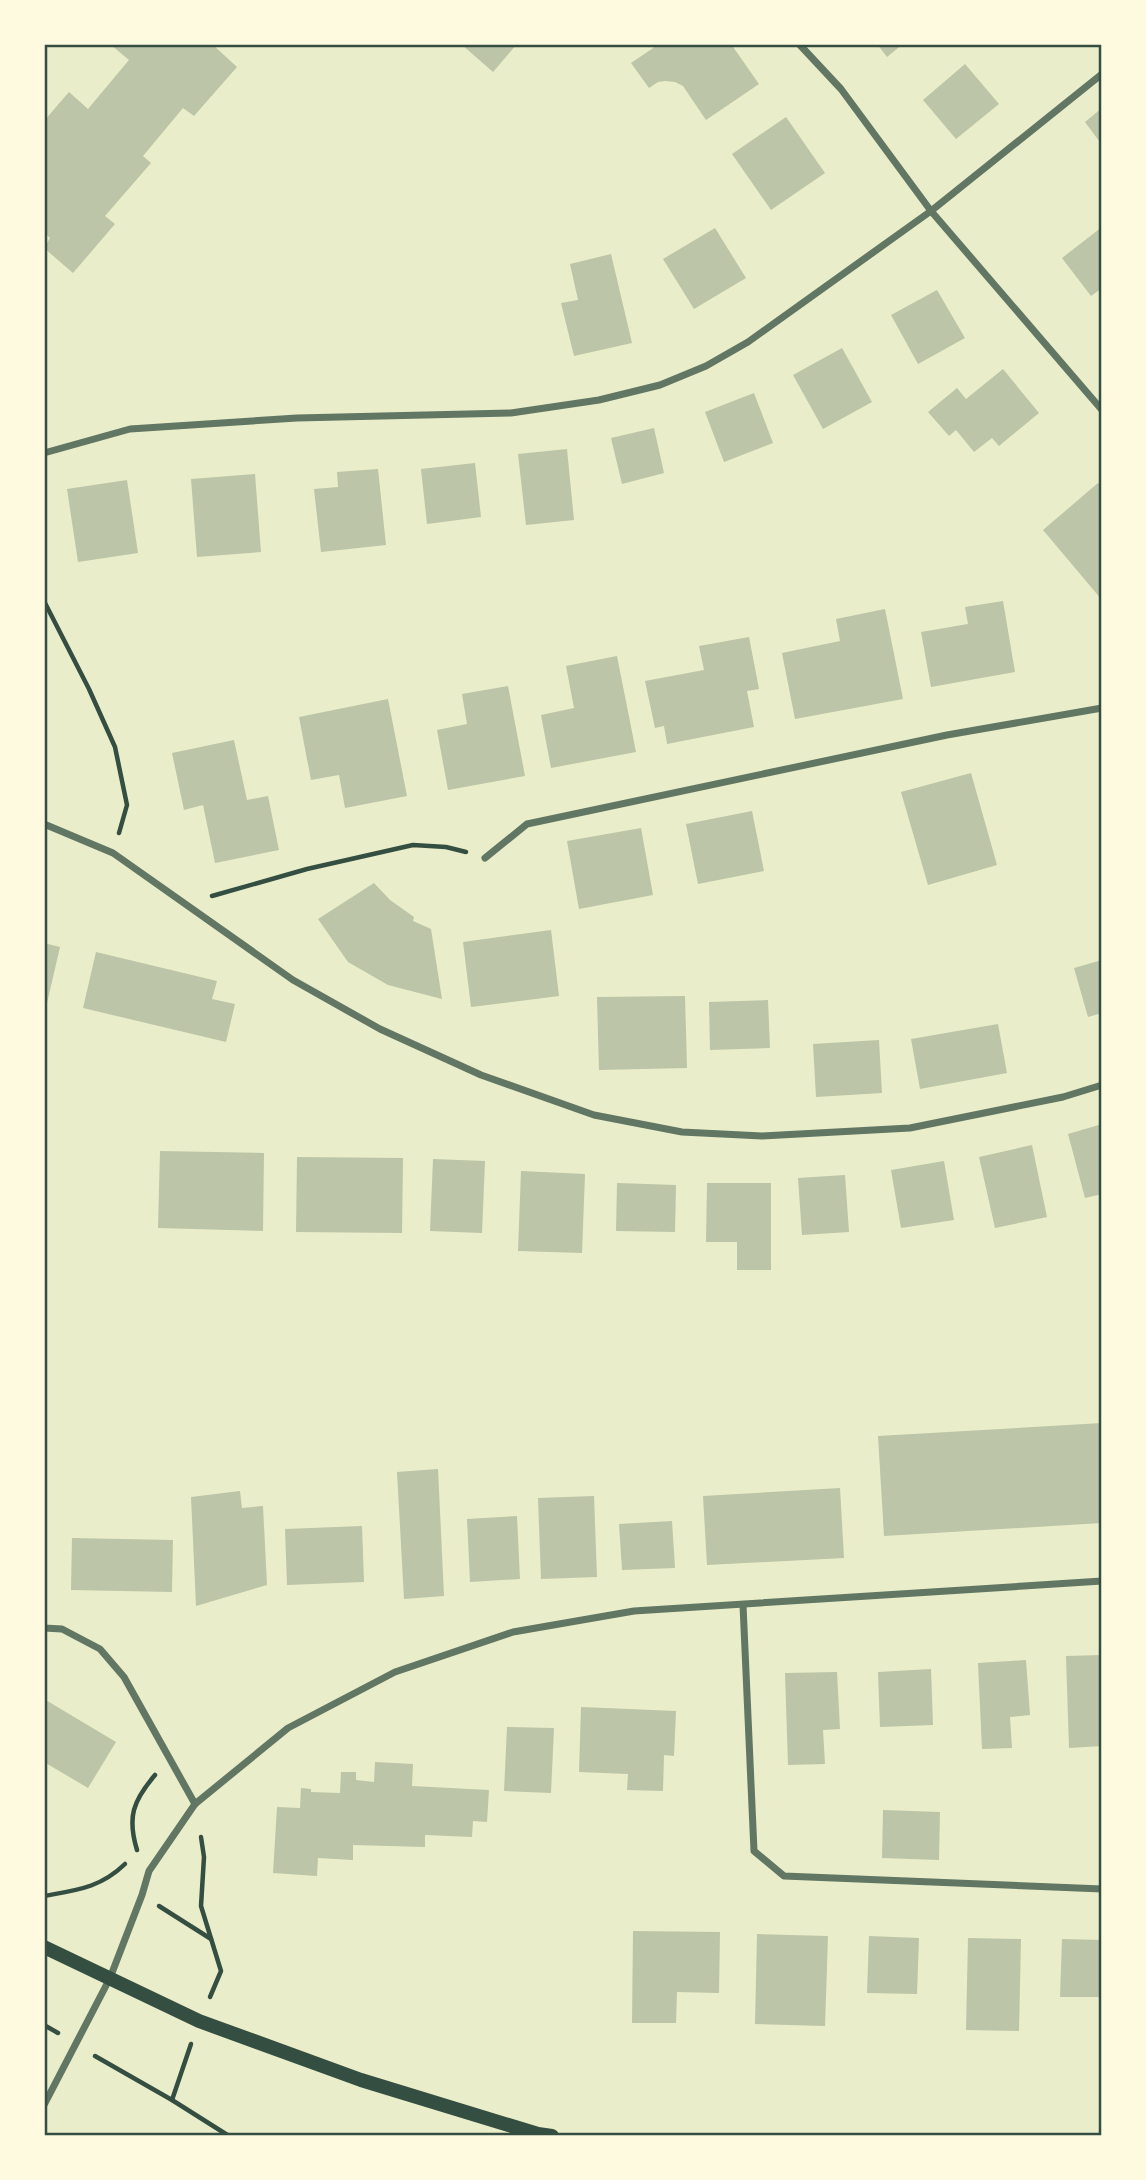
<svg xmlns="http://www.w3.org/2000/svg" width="1146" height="2180" viewBox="0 0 1146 2180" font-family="'Titillium Web',sans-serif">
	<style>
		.building { fill: #bcc5a7 }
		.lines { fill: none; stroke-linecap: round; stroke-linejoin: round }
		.path { stroke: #344e41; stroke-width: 4.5 }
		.minor { stroke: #617663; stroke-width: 7 }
		.secondary { stroke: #344e41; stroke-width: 14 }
		.neatline { fill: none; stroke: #344e41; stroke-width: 2.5 }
	</style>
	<rect width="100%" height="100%" fill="#e9edc9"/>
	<g class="building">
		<polygon points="110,44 212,44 237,67 194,116 183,108 143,156 151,163 105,216 115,224 73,273 44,248 50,238 44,232 44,121 69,92 88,109 129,60"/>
		<polygon points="461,44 517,44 493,72"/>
		<polygon points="659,44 676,44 677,46 681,44 731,44 759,84 706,120 683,86 675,82 665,81 658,82 649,88 631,63"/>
		<polygon points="877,44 903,44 887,57"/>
		<polygon points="965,64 999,104 956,139 923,100"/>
		<polygon points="1102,108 1102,145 1085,122"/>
		<polygon points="786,117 825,173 771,210 732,154"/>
		<polygon points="1102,227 1102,288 1091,296 1062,258"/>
		<polygon points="715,228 746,278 694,309 663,259"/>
		<polygon points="611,254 632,343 574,356 561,303 578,300 570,264"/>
		<polygon points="937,290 965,338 918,364 891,315"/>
		<polygon points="842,348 872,402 823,429 793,375"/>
		<polygon points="1003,369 1039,413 999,446 992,438 974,452 956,430 949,436 928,412 957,388 966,399"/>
		<polygon points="754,393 773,443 724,462 705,412"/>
		<polygon points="654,428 664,473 622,484 611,438"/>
		<polygon points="567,449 574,520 526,525 518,454"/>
		<polygon points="475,463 481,517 427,524 421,469"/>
		<polygon points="378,469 386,545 321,552 314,489 338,487 337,472"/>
		<polygon points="255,474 261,552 197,557 191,479"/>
		<polygon points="127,480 138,553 78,562 67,489"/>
		<polygon points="1098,483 1102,488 1102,600 1043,530"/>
		<polygon points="1003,601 1015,672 931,687 921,632 968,624 965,607"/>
		<polygon points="885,609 903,699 795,719 782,653 840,641 836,619"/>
		<polygon points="749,637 759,689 747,691 754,727 667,744 664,726 655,728 645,681 704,670 699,646"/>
		<polygon points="617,656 636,752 551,768 541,715 574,708 566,666"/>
		<polygon points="508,686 525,776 448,790 437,730 467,724 462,694"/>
		<polygon points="388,699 407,796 345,808 339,775 311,780 299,717"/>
		<polygon points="234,740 247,800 268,796 279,850 215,863 203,805 184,810 172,753"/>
		<polygon points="971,773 997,865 928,885 901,792"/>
		<polygon points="752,811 764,871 698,884 686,824"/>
		<polygon points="641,828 653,895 579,909 567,841"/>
		<polygon points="374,883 390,900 414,917 413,921 431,929 442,999 388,985 348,962 318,919"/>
		<polygon points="551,930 559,996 471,1007 463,942"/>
		<polygon points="44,943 60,947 47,1003 44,1002"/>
		<polygon points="96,952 217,981 212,999 235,1004 226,1042 83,1008"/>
		<polygon points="1102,960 1102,1013 1088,1017 1074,968"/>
		<polygon points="685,996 687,1068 599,1070 597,997"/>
		<polygon points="768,1000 770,1048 710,1050 709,1002"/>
		<polygon points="998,1024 1007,1073 920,1089 911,1039"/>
		<polygon points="879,1040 882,1093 816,1097 813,1044"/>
		<polygon points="1102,1124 1102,1194 1085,1198 1068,1134"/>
		<polygon points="1032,1145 1047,1217 995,1228 979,1157"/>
		<polygon points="160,1151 264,1153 263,1231 158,1228"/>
		<polygon points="297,1157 403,1158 402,1233 296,1232"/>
		<polygon points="433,1159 485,1161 482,1233 430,1231"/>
		<polygon points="944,1161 954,1220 901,1228 891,1170"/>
		<polygon points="521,1171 585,1174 582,1253 518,1251"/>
		<polygon points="845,1175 849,1232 802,1235 798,1178"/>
		<polygon points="617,1183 676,1185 675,1232 616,1231"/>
		<polygon points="707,1183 771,1183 771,1270 737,1270 737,1242 706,1242"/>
		<polygon points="1102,1423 1102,1523 884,1536 878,1436"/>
		<polygon points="438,1469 444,1596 404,1599 397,1472"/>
		<polygon points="840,1488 844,1558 707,1565 703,1496"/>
		<polygon points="240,1491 242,1508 263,1506 267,1585 196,1606 191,1497"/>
		<polygon points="594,1496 597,1577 541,1579 538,1498"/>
		<polygon points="517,1516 520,1579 470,1582 467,1519"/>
		<polygon points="672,1521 675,1568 622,1570 619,1524"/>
		<polygon points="362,1526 364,1582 287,1585 285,1529"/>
		<polygon points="72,1538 173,1540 172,1592 71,1590"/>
		<polygon points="1102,1655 1102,1746 1069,1748 1066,1656"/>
		<polygon points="1026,1660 1030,1715 1010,1717 1012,1748 982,1749 978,1663"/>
		<polygon points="931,1669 933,1725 880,1727 878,1672"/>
		<polygon points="837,1672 840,1729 823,1730 825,1764 788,1765 785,1673"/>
		<polygon points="44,1699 116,1742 88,1788 44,1762"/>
		<polygon points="581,1707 676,1711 674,1756 664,1755 663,1791 627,1790 628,1774 579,1772"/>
		<polygon points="507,1727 554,1728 551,1793 504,1791"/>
		<polygon points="375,1762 413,1764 412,1786 489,1790 487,1822 473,1821 472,1837 425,1835 425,1847 353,1845 353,1860 318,1858 317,1876 273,1873 277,1807 300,1808 301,1788 311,1789 311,1792 340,1793 341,1772 356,1772 356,1780 374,1782"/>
		<polygon points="883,1810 940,1812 939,1860 882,1858"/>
		<polygon points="633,1931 720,1932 719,1993 677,1992 676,2023 632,2023"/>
		<polygon points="757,1934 828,1936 825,2026 755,2024"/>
		<polygon points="869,1936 919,1938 917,1994 867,1993"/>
		<polygon points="968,1938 1021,1939 1019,2031 966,2030"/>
		<polygon points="1062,1939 1102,1940 1102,1997 1060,1997"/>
	</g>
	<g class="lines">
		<g class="path">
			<polyline points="44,601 89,689 115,747 127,805 119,833"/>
			<polyline points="212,896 307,869 413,845 446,847 466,852"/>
			<polyline points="201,1837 204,1857 201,1906 221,1971 210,1997"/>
			<path d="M137 1850C127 1817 133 1801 155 1775"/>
			<path d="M44 1896C77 1890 100 1888 125 1864"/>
			<polyline points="159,1906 211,1939"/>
			<polyline points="44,2025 58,2033"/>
			<polyline points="95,2056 172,2100 229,2136"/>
			<polyline points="172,2100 191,2044"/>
		</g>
		<g class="minor">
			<polyline points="799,44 841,89 931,211 1102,410"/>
			<polyline points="44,453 130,429 297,418 511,413 599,400 660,385 706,366 748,342 931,211 1102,74"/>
			<polyline points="44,824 113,853 293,980 380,1029 481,1075 594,1115 682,1132 762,1136 910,1128 1063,1097 1102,1085"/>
			<polyline points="485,858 527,824 947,735 1102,708"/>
			<polyline points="743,1605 754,1851 784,1876 1102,1889"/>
			<polyline points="44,1628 62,1629 100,1649 124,1677 195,1804"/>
			<polyline points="44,2105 110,1978 142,1895 149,1871 195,1804 288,1728 395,1672 513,1632 634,1611 1102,1581"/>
		</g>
		<polyline class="secondary" points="44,1947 199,2021 361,2080 538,2134 552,2136"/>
	</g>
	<rect width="1146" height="2180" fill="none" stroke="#fefae0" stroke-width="91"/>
	<rect x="46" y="46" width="1054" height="2088" class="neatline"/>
</svg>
